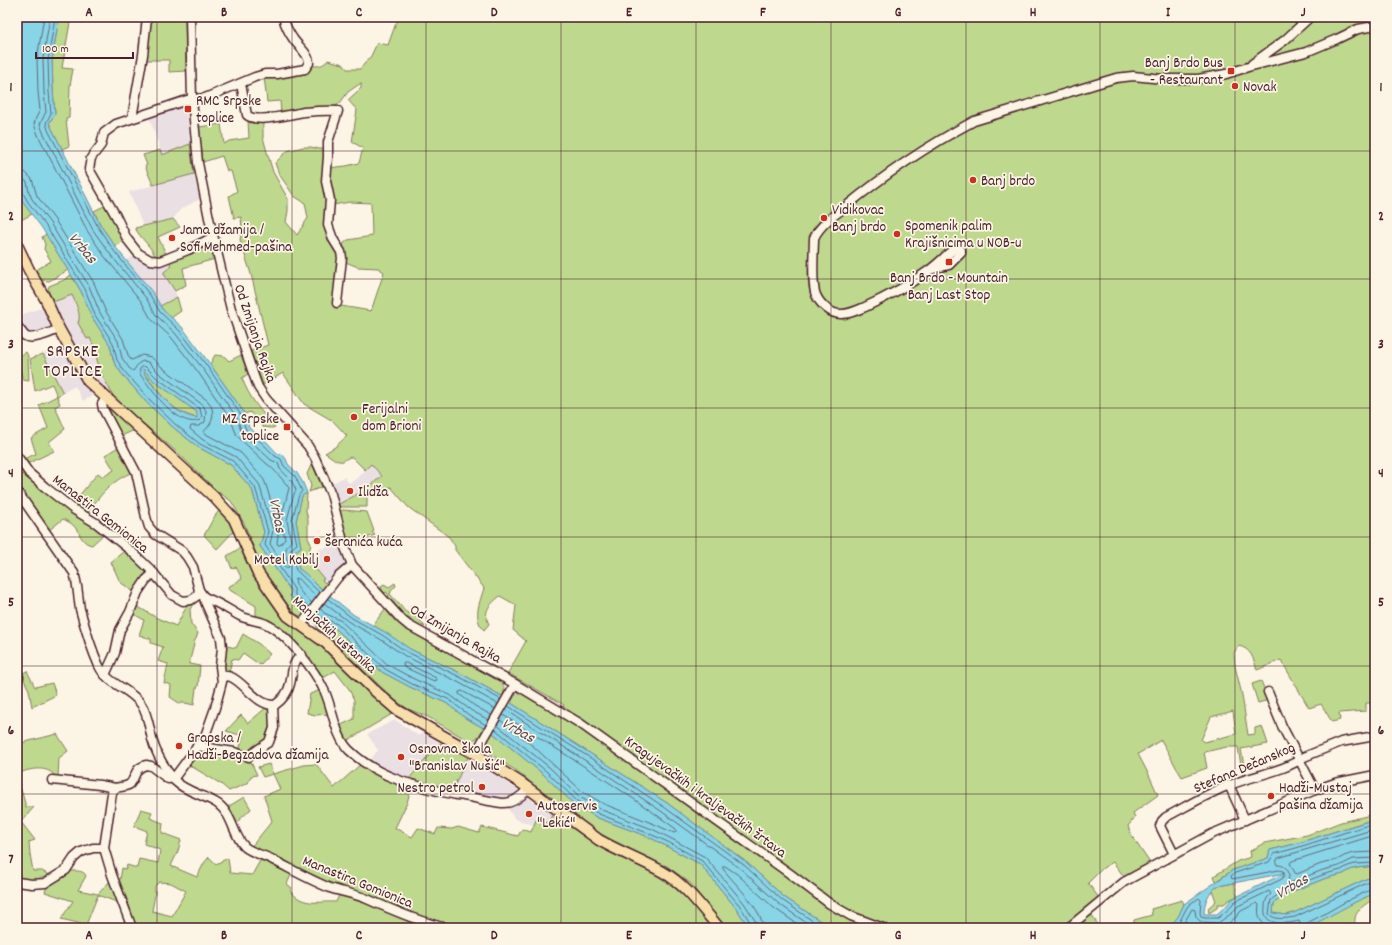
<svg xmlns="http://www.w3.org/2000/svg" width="1392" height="945" viewBox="0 0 1392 945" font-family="Dekko,sans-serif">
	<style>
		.built { fill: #eadfe3 }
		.green { fill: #bed88e; stroke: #847c5c; fill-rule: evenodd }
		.water { fill: #88d5e8; stroke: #6f8c9c; fill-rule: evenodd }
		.pier { fill: #fcf5e5 }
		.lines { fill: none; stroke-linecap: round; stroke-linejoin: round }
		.shore { stroke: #636877; stroke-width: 1 }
		.minor-casing { stroke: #4a1f2b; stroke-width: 11 }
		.major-casing { stroke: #4a1f2b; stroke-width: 13 }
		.minor { stroke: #fcf5e5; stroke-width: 8 }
		.major { stroke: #f8deab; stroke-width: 10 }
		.grid { fill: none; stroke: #4a1f2b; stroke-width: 1; stroke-opacity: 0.55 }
		.poi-dot { fill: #c8321e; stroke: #fcf5e5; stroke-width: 1.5 }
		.labels { text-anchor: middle; stroke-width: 3.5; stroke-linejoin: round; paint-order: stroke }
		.poi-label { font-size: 15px; fill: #4a1f2b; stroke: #fcf5e5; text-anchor: start }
		.street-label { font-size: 15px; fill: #4a1f2b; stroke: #fcf5e5 }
		.water-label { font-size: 16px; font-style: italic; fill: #5a4c5a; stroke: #fcf5e5 }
		.quarter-label { font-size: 17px; letter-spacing: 1px; fill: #4a1f2b; stroke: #fcf5e5 }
		.neatline { fill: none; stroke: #4a1f2b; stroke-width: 1.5 }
		.grid-label { font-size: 13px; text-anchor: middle; font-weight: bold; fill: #4a1f2b }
	</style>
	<rect width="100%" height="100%" fill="#fcf5e5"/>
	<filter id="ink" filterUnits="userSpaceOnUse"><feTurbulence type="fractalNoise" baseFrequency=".025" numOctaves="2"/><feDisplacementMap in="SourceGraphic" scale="8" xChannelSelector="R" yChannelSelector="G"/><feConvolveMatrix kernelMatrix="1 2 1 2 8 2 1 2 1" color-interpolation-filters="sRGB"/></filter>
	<g filter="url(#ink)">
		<g class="built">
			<polygon points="186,105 190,144 162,155 149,116 171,108"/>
			<polygon points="194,174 200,199 181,209 173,219 143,226 129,192"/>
			<polygon points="136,253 169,260 171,266 166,270 164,274 175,291 177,297 160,305 153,293 127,261"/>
			<polygon points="72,295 87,339 90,337 96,351 97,360 101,373 115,399 95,384 62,325 53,302"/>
			<polygon points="44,307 55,329 29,336 17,324 17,316"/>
			<polygon points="64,346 87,384 92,396 83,401 75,386 63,393 43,354"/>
			<polygon points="371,464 382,477 365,490 339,504 331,484 344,477 349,483 357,479"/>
			<polygon points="341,543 347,561 331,584 325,583 322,580 324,579 312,564 309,552"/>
			<polygon points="395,720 419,736 422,733 440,743 406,781 368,763 378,750 367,734"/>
			<polygon points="468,757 521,792 506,801 452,791"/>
			<polygon points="524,797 530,799 552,815 548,824 537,820 534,825 515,819 506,806"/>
		</g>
		<g class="green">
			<polygon points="59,17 71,17 62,68 73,69 70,86 69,118 66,119 69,146 62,149 49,123 55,113 53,91 52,60"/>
			<polygon points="150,17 185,17 186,71 169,72 169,60 145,60"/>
			<path d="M402 17H1375V703H1366V711L1339 713 1340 720 1332 722 1321 704 1309 708 1281 660 1257 670C1253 658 1251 648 1238 646L1234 653 1235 666 1242 695 1248 735 1255 734V728L1262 726 1268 744 1241 749 1246 777 1243 778 1238 747H1227L1204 752 1207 768 1182 777C1174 765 1169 753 1161 740L1138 754 1149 775 1158 795 1133 813 1135 817 1128 826 1131 835 1150 863 1125 878 1113 862 1103 868 1088 883 1099 898 1083 912 1061 928H831L784 897 746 862 667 803 602 761 511 703 515 695 523 693 559 716 564 705 508 673 526 641 513 630 516 605 500 596C491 604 482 610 489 624L484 630C472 618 480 602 484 588L455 550V546L449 537 408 507 391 487 367 494V507H340L339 504 365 490 382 476 371 464 365 470 352 457C348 457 347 459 343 461 336 463 330 455 325 453L335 447 347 436 333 421 304 404 283 373 263 385 251 351 268 345 251 274 240 240 242 229 241 217 234 218 229 196 237 191 231 171H227L222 156 203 162 199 127 221 124 224 144 229 141 249 138 248 120 261 121 263 123V137L267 152 273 172 288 199V211L286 222 297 235 308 218 305 203 294 196 279 174 275 163 287 151 303 147H311L319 149H324L325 159 323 170V186L327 200 339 260 335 305 371 311 384 272 378 268 358 267 343 261 342 248 344 243 348 240 372 236 371 203 350 202 333 205 328 168 346 166 359 163 363 148 352 142 357 110 348 100 361 88V83L348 92 340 103 334 107 281 114 280 101 267 102 264 77C274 77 297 77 307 72 310 71 311 68 313 66 320 66 324 65 328 60L343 64 347 69H360L371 56 377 43 388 45 396 23ZM1233 711 1236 734 1204 742 1201 740 1211 717Z"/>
			<polygon points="190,144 194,174 153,185 145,166 147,165 143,155 160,150 162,155"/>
			<path d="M17 183C20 187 18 189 19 193 20 201 28 208 32 214L23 219H17Z"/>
			<polygon points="108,204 124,241 115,246 101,226 94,211"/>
			<path d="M173 219 180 227 158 237 167 256 156 259C154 249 140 238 135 228Z"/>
			<polygon points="46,234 68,270 49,281 41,280 36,270 51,261 44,249 45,244 42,237"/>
			<polygon points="205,245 212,246 215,259 183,268 186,285 175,291 164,274 164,272 171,266 169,260 176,259"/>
			<path d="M71 275 81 291 92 317 110 345 114 362 122 374 147 403 174 428 198 447 231 465 252 489 264 532 260 546 291 591 309 612 303 617 295 614 290 608 262 569 244 523 231 501 217 491 179 454 115 399 101 373 97 360 96 351 90 338 87 339 78 323C82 315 75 302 72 295L53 302 48 290 49 286 64 280Z"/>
			<polygon points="177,297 181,311 171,318 163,310 160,306"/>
			<polygon points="26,352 28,356 29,381 23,380 17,358"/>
			<polygon points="43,354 63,393 57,396 60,404 55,407 65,429 49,442 54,451 27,464 23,459 36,454 31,438 48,428 39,405 57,396 52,384 35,391 30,359"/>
			<path d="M215 355 224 356 229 361 241 355 248 374 242 378C249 398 261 411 275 427L272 428 263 427 250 412 245 414 210 364Z"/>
			<path d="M143 368 154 381 197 412 198 418C175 414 162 397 149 379 146 375 143 374 143 368Z"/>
			<polygon points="107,405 135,430 121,436 106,406"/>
			<path d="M120 446 133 472C112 480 99 496 87 514L72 504 98 473 103 477 114 470 105 455Z"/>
			<path d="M17 462 89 522 105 533 92 545C81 543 81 534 74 526 71 523 67 521 63 519L48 531 17 484Z"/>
			<polygon points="312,463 322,487 309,492 311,486 307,474"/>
			<polygon points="307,493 306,511 308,520 308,538 311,544 309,552 312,564 324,579 322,580 325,583 327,581 329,583 324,591 299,569 294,552 301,547 296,521 302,496"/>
			<path d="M221 509 231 525 233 532 217 549 204 535C210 526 213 516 221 509Z"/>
			<polygon points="343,510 367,512 374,531 372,532 375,535 348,544 340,511"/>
			<polygon points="240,548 252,574 280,615 321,646 378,701 392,711 392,714 345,742 339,726 354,719 354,700 349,689 335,671 320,680 304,654 256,619 256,606 228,589 228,587 242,579 236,567 232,569 227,556"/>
			<polygon points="124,551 147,573 147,576 134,592 120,582 111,562"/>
			<path d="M395 583 396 586 392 589 390 594C393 597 395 600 399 604 404 609 405 615 416 614L425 627 406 617 388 596 389 595 386 592 385 593 382 590 381 586 384 584 389 587Z"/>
			<polygon points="195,603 190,609 191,624 198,633 196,639 195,640 189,664 200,666 198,687 196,688 194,705 185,703 179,703 170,697 171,685 164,683 168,664 158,661 163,647 151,643 151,639 139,635 144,620 132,613 135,605 157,618 176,626 187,606"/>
			<path d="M385 609 393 619 405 628 500 680C504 685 506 690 502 696L458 672 410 649 373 625Z"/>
			<polygon points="314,615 318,620 334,627 382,672 410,687 446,703 467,719 484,728 478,737 472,741 467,740 428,717 408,709 395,700 325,634 317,628"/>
			<polygon points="243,634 259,644 270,654 260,665 243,653 238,660 232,659 229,673 224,669 225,644 227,646 236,648"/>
			<polygon points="27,671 35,687 52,683 56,695 32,707 29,690 21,674"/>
			<polygon points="1261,681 1269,700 1258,703 1252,684"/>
			<polygon points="321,690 331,714 315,715 307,713 310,694"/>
			<polygon points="268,706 270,708 272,727 267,742 250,754 239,751 243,736 226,731 241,715 248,723"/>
			<path d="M493 733 543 774 574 804 598 818 649 837 700 864 737 909 749 928H725L690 883 667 866 643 858 610 843 537 790C523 771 505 766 489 752 484 744 489 739 493 733Z"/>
			<path d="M57 734 68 751 59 758 58 777 56 778C49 764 28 769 17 774V744Z"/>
			<polygon points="440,743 468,757 452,791 407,781"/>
			<polygon points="199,750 245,757 251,762 257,775 251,776 248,783 229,791 221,784 189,765"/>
			<polygon points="362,763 411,788 407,803 395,828 412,837 418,828 435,834 438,828 452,829 458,827 479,833 482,827 518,836 522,829 531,832 536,820 548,823 552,815 595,843 664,877 681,890 713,928 464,928 430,919 405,911 379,899 336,886 275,856 251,847 272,821 264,796 280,789 273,774 263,777 258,767 269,764 273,774 304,765 316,764 334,788"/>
			<polygon points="17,775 26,807 34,807 21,822 35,840 29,842 30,854 33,871 42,871 53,877 43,881 20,879 20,874 17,871"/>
			<polygon points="244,797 251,809 236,823 226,808"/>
			<path d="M141 809 152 812 150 818 163 823 162 833 181 840 178 851 171 866 197 877 204 863 209 857 216 864 228 858 230 873 252 875 262 857 292 873 287 884 292 888 290 891C304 907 318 901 336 902L340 893 367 901 391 914 429 928H134C132 912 126 892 116 879L120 880 122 868 126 869 127 865 137 868 139 859 158 863 160 850 144 844 147 831 134 826ZM159 882 171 883 186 891 172 916 152 911 155 895V886Z"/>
			<polygon points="1375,814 1375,819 1371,820 1295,844 1270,850 1268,858 1233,870 1216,881 1214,876 1238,861 1251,857 1250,851 1264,843 1307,835 1341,822"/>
			<polygon points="1375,866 1375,877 1366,879 1294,913 1286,915 1273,913 1274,903 1286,894 1326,878 1343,874 1350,870 1356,868"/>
			<path d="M71 871C76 871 84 870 86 876L78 890 98 894 110 881 119 903 98 895 86 925 61 919 73 901 45 892 48 884 58 880Z"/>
			<path d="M1234 883 1237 896 1229 900 1224 904H1218L1217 908 1209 913 1208 908 1216 901C1215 897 1213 894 1212 890L1218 886Z"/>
			<path d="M1375 893V898C1363 906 1351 912 1356 928H1316L1314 924 1342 908Z"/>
			<path d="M1182 900 1184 904C1181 910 1179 918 1173 923 1163 932 1137 928 1124 928L1134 923V920L1152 915 1151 909Z"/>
			<polygon points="1091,914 1100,928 1075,928"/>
		</g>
		<g class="water">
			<path d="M17 17H59L52 60 53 91 55 114 49 123 101 226 117 249 153 293 163 310 182 327 210 364 245 414 249 428 265 440 277 453 283 455 286 459 288 464 297 473 303 483 307 493 302 496 296 521 301 547 294 552 299 569 305 573 317 585 354 615 385 632 410 649 458 672 502 696 511 703 602 761 667 803 746 862 784 897 831 928H749L737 909 700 864 649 837 598 818 574 804 543 774 493 733 467 719 446 703 410 687 382 672 334 627 318 620 314 615 309 612 290 596 291 591 260 546 264 532 252 489 231 465 198 447 174 428 147 403 122 374 114 362 110 345 92 317 81 291 42 228 24 204 19 193 20 189 17 183ZM143 369 154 381 197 412V418C190 417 183 414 177 410 169 406 143 376 143 369Z"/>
			<path d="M1375 819V866L1356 868 1350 870 1343 874 1326 878 1286 894 1274 903 1273 913 1286 915 1294 913 1366 879 1375 877V893C1350 903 1329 918 1305 928H1164L1173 923 1179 915 1184 904 1233 870 1268 858 1270 850 1295 844ZM1285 873 1232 899 1226 906 1217 914H1204C1204 903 1208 892 1218 886Z"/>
		</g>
		<polygon class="pier" points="503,694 512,701 492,734 483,730"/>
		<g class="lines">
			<g class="shore">
				<polyline points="55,17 48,60 49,92 51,113 46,123 48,130 98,227 114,251 150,295 160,312 179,330 207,366 241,415 246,430 262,443 275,456 281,459 284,466 295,476 302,491 299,495 292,520 297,544 291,549 290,552 296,570 320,593"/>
				<path d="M17 171 25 172 32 179 37 196 55 220 94 283 105 310 123 339 128 355 130 359 132 360 142 355 151 357 164 369 207 400C216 410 214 423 204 431V433L241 453 264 480 266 485 279 528 277 543 278 545H280L285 539 281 519 289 488C285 482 273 468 267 464L237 436 231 420 198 372 171 337 151 319 141 301 105 257 88 232 38 135 34 124 36 118 40 110 38 92 37 59 44 17"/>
				<path d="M17 177 22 178 27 182 29 192 32 199 50 223 89 286 100 313 118 341 122 358 129 368 133 371 139 363 143 361 148 362 160 374 203 405 206 411 205 422 199 426H191L190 429 203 440 236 457 259 484 273 530 270 544 285 567 288 568 289 566C285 554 283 551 291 541L287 520 294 494 296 490 291 480 280 469 278 463 271 460 242 433 237 418 203 369 175 333 156 315 146 298 110 254 93 230 43 132 40 124 46 112 44 92 43 59 50 17"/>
				<polyline points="17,182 22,184 23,193 28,202 46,226 85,289 95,315 113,343 117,360 125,372 150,400 176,425 200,444 233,461 255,487 268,531 265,545 294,589 295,595 309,607"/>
				<path d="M144 366 147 368 157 378 200 409 202 417 200 420C181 429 155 395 146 382 143 377 138 375 140 369Z"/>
				<polyline points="328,599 352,618 382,635 407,652 456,675 500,699"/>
				<path d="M312 603C304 596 296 589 295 579L297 578 300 580 316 597"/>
				<polyline points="324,603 349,622 380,639 405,656 454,680 498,704"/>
				<polyline points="320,608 324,613 340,620 388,665 414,679 450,695 472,711 489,720"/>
				<polyline points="317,612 321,617 337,624 385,669 412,684 448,699 469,715 486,725"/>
				<polygon points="406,663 436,678 437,680 434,681 404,667 403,664"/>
				<polyline points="508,706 600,764 664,807 744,865 782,900 823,928"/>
				<polyline points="506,710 597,768 661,811 741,869 779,904 814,928"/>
				<polyline points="491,715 475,706 459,694 459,692 462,691 495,709"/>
				<path d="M500 720 533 746 583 792 604 804 654 824 674 833 676 832V829C621 788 561 752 503 715"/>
				<polyline points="497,725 549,767 580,797 602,810 652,829 670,838 705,857 744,903 756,922 757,928"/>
				<polyline points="495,729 546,771 577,801 599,814 650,834 668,842 702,861 740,906 752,925 752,928"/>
				<path d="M1375 829 1278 858 1276 863 1277 865C1287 865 1291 872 1288 881L1290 883 1323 870 1339 866 1353 859 1375 858"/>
				<polyline points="1375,835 1292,861 1290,863 1295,873 1297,874 1321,864 1337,860 1344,856 1353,853 1375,852"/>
				<path d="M1375 863 1355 864 1348 866 1341 870 1325 874 1284 890 1271 900 1269 914C1275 921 1288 918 1295 917L1367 883 1375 881"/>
				<path d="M763 928C763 910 734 883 723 869V866H725L737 874 774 908 803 928"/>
				<path d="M1172 928C1182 923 1182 914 1188 906 1190 903 1195 901 1199 898L1201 900 1200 913 1201 917 1205 918H1218L1229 909 1234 902 1282 879 1284 875 1283 871 1279 870 1232 879 1231 876 1235 873 1269 862 1274 854 1296 848 1375 823"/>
				<path d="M1181 928 1192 909 1195 910 1196 917 1201 922 1218 923 1232 913 1238 906 1269 891 1271 894C1266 898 1265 902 1265 908 1262 927 1287 924 1299 921L1300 923V928"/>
				<path d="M1223 928 1236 917 1241 911 1257 903 1259 905C1257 916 1260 925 1272 928"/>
				<path d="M1305 928 1307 923C1324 915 1340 904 1357 896 1363 893 1369 890 1375 889"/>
			</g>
			<defs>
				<g id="minor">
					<polyline points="190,17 192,99 198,163 209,218 223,277 231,309 254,376 258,387 266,399 308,446 315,458 331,494 344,545 352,565 402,620 408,625 515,684 581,724 789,873 830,904 851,916 883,928"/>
					<polyline points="1252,64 1285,40 1310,17"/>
					<path d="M241 84 247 115C256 124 292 114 304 112 315 111 327 110 338 111L328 142V157L326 181 330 200 328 225 333 239 341 252 342 258 337 303"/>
					<polyline points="132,118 143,55 147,17"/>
					<path d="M213 237 188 250 160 261 150 260 138 253 127 239 116 216 89 169 91 158 101 145 104 133 116 124 187 100 205 98 255 77 265 74H277L305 69 309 63C309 54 299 47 294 40 289 33 285 25 283 17"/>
					<path d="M930 270 949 265 961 253V250L954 249C945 256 937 265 928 271 909 285 887 297 865 307 858 310 850 314 842 314 831 315 820 304 816 295 811 284 814 251 814 238 820 225 833 216 844 208 884 175 929 145 974 121L1116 78 1133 76 1163 79H1198L1226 74 1248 67 1306 52 1337 39 1358 29 1375 26"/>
					<path d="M17 326C20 329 22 333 25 336 32 341 52 332 59 329"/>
					<polyline points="17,456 29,473 45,487 73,509 96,523 131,551 151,570 172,595 183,601 191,600 197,596 199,590 193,567 187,557 182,551 155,534 149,527 146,517 136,472 103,409 102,404 106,398"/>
					<path d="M17 491 74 573C78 585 78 597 80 609 85 628 91 648 99 666 108 685 130 688 141 704 148 714 149 727 152 739 156 753 165 769 175 781 186 792 205 795 218 804 233 815 233 836 245 847 252 853 264 855 273 860 291 869 310 880 330 888 342 892 355 894 367 899 393 910 419 922 447 928"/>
					<path d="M204 597C217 602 228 609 240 616 248 620 257 620 266 624 287 634 315 670 325 692 333 710 335 736 349 750 379 779 418 787 457 795 472 797 487 801 502 803 513 804 522 796 529 788"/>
					<polyline points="301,625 338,577 352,565"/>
					<polyline points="17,673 19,677 17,678"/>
					<polyline points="105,675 115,653 120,630 130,612 138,592 146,580 154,573"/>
					<path d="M222 675C225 676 228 676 231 677 245 683 257 706 275 705 282 700 288 693 290 684 293 673 291 662 302 655"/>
					<polyline points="1268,692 1282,726 1315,790"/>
					<polyline points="197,746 234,752 249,757 257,750 269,742 270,739 274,728 273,706"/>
					<polyline points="475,754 515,684"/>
					<polyline points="52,780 100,785 115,788"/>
					<polyline points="1229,785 1245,820"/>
					<path d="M1174 854 1160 826 1162 821 1166 817C1187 806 1208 793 1230 785 1254 775 1283 772 1304 757L1341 742 1375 736"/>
					<polyline points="17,882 32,884 45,883 66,870 74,858 81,852 93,848 104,848"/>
					<path d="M132 928 112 875 104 848 112 793 115 788C119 787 126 787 130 784 137 776 133 769 146 765L151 766 168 779 174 778 205 736 215 708 222 682 220 666 222 648 221 638 205 602 204 597 199 590"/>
					<polyline points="1068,928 1124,882 1212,834 1315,790 1335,783 1375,775"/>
				</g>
				<path id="major" d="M17 245 29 270 46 300 59 329 88 381 214 497 234 519 258 573 288 616 326 643 374 690 397 710 475 754 521 783 599 840C620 852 642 860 663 872 686 885 702 908 719 928"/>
			</defs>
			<use href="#minor" class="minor-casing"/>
			<use href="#major" class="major-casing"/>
			<use href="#minor" class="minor"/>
			<use href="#major" class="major"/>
		</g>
	</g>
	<path class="grid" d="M157 17V928M292 17V928M426 17V928M561 17V928M696 17V928M831 17V928M966 17V928M1100 17V928M1235 17V928M17 151H1375M17 279H1375M17 408H1375M17 537H1375M17 666H1375M17 794H1375"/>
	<g class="poi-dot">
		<rect x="1227" y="67" width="8" height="8" rx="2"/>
		<circle cx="1235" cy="86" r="4"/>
		<rect x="184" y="105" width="8" height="8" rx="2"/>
		<circle cx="973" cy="180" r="4"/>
		<circle cx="824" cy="218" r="4"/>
		<circle cx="897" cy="234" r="4"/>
		<circle cx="172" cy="238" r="4"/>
		<rect x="945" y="258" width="8" height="8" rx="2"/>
		<circle cx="354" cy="417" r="4"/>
		<rect x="283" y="423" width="8" height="8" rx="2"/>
		<circle cx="350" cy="491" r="4"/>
		<circle cx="317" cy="541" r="4"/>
		<circle cx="327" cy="559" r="4"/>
		<circle cx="179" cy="746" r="4"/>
		<circle cx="401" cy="757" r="4"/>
		<circle cx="482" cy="787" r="4"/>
		<circle cx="1271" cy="796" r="4"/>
		<circle cx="529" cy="814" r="4"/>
	</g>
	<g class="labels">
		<g class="poi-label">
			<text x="1223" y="67" text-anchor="end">Banj Brdo Bus<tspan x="1223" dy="17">- Restaurant</tspan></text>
			<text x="1243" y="91">Novak</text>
			<text x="196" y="105">RMC Srpske<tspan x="196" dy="17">toplice</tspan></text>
			<text x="981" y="185">Banj brdo</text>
			<text x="832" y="214">Vidikovac<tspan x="832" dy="17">Banj brdo</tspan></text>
			<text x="905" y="230">Spomenik palim<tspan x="905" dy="17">Krajišnicima u NOB-u</tspan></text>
			<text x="180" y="234">Jama džamija /<tspan x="180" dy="17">Sofi Mehmed-pašina</tspan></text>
			<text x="949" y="282" text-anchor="middle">Banj Brdo - Mountain<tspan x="949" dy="17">Banj Last Stop</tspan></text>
			<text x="362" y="413">Ferijalni<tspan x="362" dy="17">dom Brioni</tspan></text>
			<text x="279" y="423" text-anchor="end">MZ Srpske<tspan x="279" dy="17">toplice</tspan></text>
			<text x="358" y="496">Ilidža</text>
			<text x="325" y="546">Šeranića kuća</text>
			<text x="319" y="564" text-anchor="end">Motel Kobilj</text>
			<text x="187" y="742">Grapska /<tspan x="187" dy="17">Hadži-Begzadova džamija</tspan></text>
			<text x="409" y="753">Osnovna škola<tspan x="409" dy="17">"Branislav Nušić"</tspan></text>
			<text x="474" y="792" text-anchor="end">Nestro petrol</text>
			<text x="1279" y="792">Hadži-Mustaj<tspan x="1279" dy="17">pašina džamija</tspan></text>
			<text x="537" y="810">Autoservis<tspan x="537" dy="17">"Lekić"</tspan></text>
		</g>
		<g class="street-label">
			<text transform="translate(256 333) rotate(71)" y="5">Od Zmijanja Rajka</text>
			<text transform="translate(101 513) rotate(38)" y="5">Manastira Gomionica</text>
			<text transform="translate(456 633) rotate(30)" y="5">Od Zmijanja Rajka</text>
			<text transform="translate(335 634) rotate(42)" y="5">Manjačkih ustanika</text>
			<text transform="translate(1244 767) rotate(-23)" y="5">Stefana Dečanskog</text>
			<text transform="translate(706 796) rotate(36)" y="5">Kragujevačkih i kraljevačkih žrtava</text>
			<text transform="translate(358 881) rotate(22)" y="5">Manastira Gomionica</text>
		</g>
		<g class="water-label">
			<text transform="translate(84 247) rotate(50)" y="6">Vrbas</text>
			<text transform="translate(279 515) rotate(78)" y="6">Vrbas</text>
			<text transform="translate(519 729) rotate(29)" y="6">Vrbas</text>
			<text transform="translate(1291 885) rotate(-30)" y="6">Vrbas</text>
		</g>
		<g class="quarter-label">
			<text x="73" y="356">SRPSKE<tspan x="73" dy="20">TOPLICE</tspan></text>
		</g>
	</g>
	<rect width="1392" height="945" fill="none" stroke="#fcf5e5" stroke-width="44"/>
	<path d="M36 52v6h97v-6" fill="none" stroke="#4a1f2b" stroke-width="2"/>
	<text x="42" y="52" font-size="12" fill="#4a1f2b" stroke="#fcf5e5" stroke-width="3" paint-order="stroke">100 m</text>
	<rect x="22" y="22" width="1348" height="901" class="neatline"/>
	<g class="grid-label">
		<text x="89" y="16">A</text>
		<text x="224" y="16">B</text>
		<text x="359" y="16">C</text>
		<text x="494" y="16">D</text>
		<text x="629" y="16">E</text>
		<text x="763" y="16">F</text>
		<text x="898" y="16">G</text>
		<text x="1033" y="16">H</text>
		<text x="1168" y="16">I</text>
		<text x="1303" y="16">J</text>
		<text x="11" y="91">1</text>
		<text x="1381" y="91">1</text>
		<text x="11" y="220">2</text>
		<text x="1381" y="220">2</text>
		<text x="11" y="348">3</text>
		<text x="1381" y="348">3</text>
		<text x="11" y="477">4</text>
		<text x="1381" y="477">4</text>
		<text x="11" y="606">5</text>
		<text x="1381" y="606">5</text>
		<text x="11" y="734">6</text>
		<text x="1381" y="734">6</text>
		<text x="11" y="863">7</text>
		<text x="1381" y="863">7</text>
		<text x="89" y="939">A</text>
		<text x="224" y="939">B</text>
		<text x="359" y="939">C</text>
		<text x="494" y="939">D</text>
		<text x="629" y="939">E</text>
		<text x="763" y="939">F</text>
		<text x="898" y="939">G</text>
		<text x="1033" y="939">H</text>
		<text x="1168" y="939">I</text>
		<text x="1303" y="939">J</text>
	</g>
</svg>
